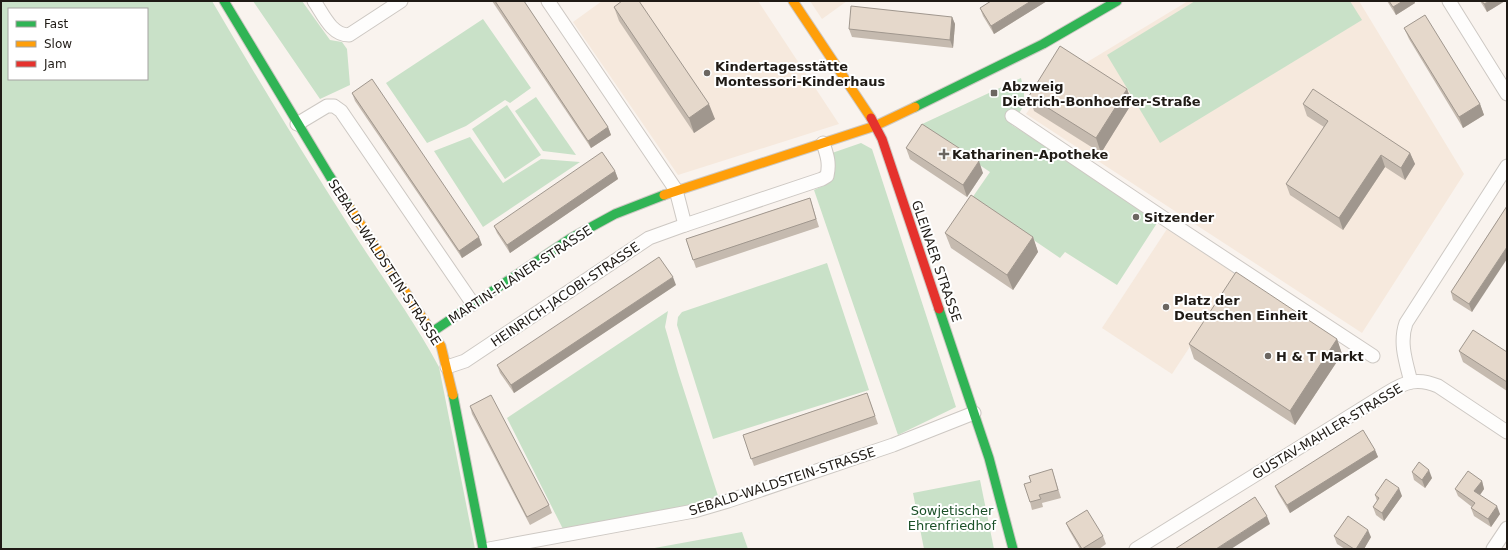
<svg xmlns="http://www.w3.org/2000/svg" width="1508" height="550" viewBox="0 0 1508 550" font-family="'DejaVu Sans',sans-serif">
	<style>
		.built { fill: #f6e9dd }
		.green { fill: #c9e1c8; fill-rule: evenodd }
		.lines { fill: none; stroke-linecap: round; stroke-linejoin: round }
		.street-casing { stroke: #cdc8c3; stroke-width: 15 }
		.fast-casing { stroke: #cdc8c3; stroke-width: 11 }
		.slow-casing { stroke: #cdc8c3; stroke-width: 11 }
		.jam-casing { stroke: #cdc8c3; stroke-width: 11 }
		.street { stroke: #fefdfc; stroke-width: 13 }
		.fast { stroke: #30b455; stroke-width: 9 }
		.slow { stroke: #ff9f0a; stroke-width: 9 }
		.jam { stroke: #e5322d; stroke-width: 9 }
		.wall { fill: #c5baaf }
		.shaded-wall { fill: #a0978e }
		.building { fill: #e5d8cb; stroke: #a0978e }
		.poi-dot { fill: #6b6661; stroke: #fff; stroke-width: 1.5 }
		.labels { text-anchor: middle; stroke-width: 4; stroke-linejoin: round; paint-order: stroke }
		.poi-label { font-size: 13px; font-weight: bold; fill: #1f1a15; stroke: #fff; text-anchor: start }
		.street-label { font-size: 13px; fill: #1f1a15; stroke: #fff }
		.park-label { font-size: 13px; fill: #1b5028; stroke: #fff }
	</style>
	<rect width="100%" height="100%" fill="#f9f3ee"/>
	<g class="built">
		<polygon points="602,1 758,1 839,124 678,175 573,22"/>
		<polygon points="810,1 847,1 822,19"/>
		<polygon points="1188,1 1359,1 1464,174 1362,333 1026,114 1064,58 1079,67"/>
		<polygon points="1167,229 1237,275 1172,374 1102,328"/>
	</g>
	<g class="green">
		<path d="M1 1H212C257 78 303 154 351 229 380 275 413 318 439 367L475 549H1ZM9 9H147V79H9Z"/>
		<polygon points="253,1 302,1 330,40 342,42 347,49 350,85 320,99"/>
		<polygon points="1195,1 1350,1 1362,20 1160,143 1107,55"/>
		<polygon points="483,19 531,88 510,103 505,100 466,126 427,143 386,83"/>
		<polygon points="1021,78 1024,92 1024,105 1012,125 1159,220 1117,285 1065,252 1060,258 972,198 990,172 920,125"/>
		<polygon points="536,97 576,155 543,151 515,111"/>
		<polygon points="507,105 541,155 505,179 472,129"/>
		<polygon points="470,137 503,183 541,159 580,162 483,227 434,151"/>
		<polygon points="861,143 872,149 956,407 898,435 814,190 825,185 832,153"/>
		<polygon points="827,263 869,390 713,439 677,325 678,317 682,312"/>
		<polygon points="668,311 665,327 678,372 719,499 687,508 563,529 507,418"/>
		<polygon points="980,480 994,549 924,549 913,493"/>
		<polygon points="742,532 748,549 649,549"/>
	</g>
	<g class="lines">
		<defs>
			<g id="street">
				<path d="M314 1C323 14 331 35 349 35L401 1"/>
				<polyline points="1449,1 1507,94"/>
				<polyline points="1012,116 1165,219 1373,356"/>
				<polyline points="297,124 327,106 334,106 341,111 473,304"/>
				<path d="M685 225 822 179 827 176C830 163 827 155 823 143"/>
				<polyline points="447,367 465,361 649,238 685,225 676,190 548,1"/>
				<path d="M1411 382C1406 362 1399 343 1406 323L1507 166"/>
				<polyline points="489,549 694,511 728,501 893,445 974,413"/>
				<path d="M1136 549 1387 393C1405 382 1417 377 1438 386L1507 432"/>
				<polyline points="1493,549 1507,528"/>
			</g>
			<g id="fast">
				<polyline points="224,1 329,175 350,208"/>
				<polyline points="915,107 1043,44 1117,1"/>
				<polyline points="939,309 989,458 1013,549"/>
				<polyline points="432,332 571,238 615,214 664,195"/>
				<polyline points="453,395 483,549"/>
			</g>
			<g id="slow">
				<polyline points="793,1 871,118"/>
				<polyline points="664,195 875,126 915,107"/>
				<polyline points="350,208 441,346 453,395"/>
			</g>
			<polyline id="jam" points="871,118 882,139 939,309"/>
		</defs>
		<use href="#street" class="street-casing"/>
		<use href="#fast" class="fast-casing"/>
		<use href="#slow" class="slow-casing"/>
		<use href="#jam" class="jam-casing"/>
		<use href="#street" class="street"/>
		<use href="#fast" class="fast"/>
		<use href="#slow" class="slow"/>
		<use href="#jam" class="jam"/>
	</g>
	<g class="wall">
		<polygon points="492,1 524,1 608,127 611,135 591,148"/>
		<polygon points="991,1 1047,1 994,34 983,16 980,8"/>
		<polygon points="1387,1 1414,1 1415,3 1396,15"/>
		<polygon points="1480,1 1505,1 1487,12"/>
		<polygon points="614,7 715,119 694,133 619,21"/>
		<polygon points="952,17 955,24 953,48 852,37 849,29"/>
		<polygon points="1404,28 1480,104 1484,115 1463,128 1409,39"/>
		<polygon points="1127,89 1132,103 1101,153 1034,111 1029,96"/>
		<polygon points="352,93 482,245 462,258 355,101"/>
		<polygon points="1303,104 1410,153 1415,164 1405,180 1385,167 1343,230 1290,195 1286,184 1324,127 1307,116"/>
		<polygon points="906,148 983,173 967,197 910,159"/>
		<polygon points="615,171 618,179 510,253 497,233 494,226"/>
		<polygon points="810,198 819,227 696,268 686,239"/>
		<polygon points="1507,206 1472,312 1453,300 1451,292"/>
		<polygon points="945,233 1033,237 1038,252 1013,290 951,248"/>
		<polygon points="676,285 514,393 500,373 497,365"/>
		<polygon points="1337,339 1342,354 1295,425 1194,359 1189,344"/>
		<polygon points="1459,351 1507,352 1507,391 1463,362"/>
		<polygon points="867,393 878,424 754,466 743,435"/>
		<polygon points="470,406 549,505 552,513 530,525 472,414"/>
		<polygon points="1375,450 1378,457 1290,513 1278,493 1275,486"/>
		<polygon points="1052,469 1061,498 1042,503 1043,507 1032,510 1030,502 1031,482"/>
		<polygon points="1412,472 1432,478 1425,488 1414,480"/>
		<polygon points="1482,481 1484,489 1480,495 1500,514 1491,527 1474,516 1471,508 1472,507 1458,496 1455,489"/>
		<polygon points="1375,495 1402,496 1384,521 1376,515 1373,507 1377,501"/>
		<polygon points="1066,523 1103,536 1106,544 1099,549 1080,549 1069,530"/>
		<polygon points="1334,536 1371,537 1364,549 1345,549 1337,544"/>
	</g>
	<g class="shaded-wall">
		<polygon points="1031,1 1047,1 994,34 991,26"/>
		<polygon points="1403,1 1414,1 1415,3 1396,15 1393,7"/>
		<polygon points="1490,1 1505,1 1487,12 1484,4"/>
		<polygon points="952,17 955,24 953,48 950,40"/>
		<polygon points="1127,89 1132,103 1101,153 1096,138"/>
		<polygon points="709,104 715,119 694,133 689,118"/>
		<polygon points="1480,104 1484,115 1463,128 1459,117"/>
		<polygon points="608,127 611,135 591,148 588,141"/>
		<polygon points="1410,153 1415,164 1405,180 1401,168"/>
		<polygon points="1381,155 1385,167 1343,230 1339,218"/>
		<polygon points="979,161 983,173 967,197 963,185"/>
		<polygon points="615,171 618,179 510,253 507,245"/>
		<polygon points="479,237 482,245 462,258 459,251"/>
		<polygon points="1033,237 1038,252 1013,290 1007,275"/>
		<polygon points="1507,247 1507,259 1472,312 1469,304"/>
		<polygon points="673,277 676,285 514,393 511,385"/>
		<polygon points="1337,339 1342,354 1295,425 1290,411"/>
		<polygon points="1375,450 1378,457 1290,513 1287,505"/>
		<polygon points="1429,470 1432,478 1425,488 1422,480"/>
		<polygon points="1482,481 1484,489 1477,499 1474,491"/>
		<polygon points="1399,488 1402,496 1384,521 1382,513"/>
		<polygon points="1497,506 1500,514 1491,527 1488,519"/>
		<polygon points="1267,516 1270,524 1231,549 1216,549"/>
		<polygon points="1368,530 1371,537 1364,549 1356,549"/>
	</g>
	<g class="building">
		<polygon points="495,1 524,1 608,127 588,141"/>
		<polygon points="622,1 639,1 709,104 689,118 614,7"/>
		<polygon points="991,1 1031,1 991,26 980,8"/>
		<polygon points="1389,1 1403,1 1393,7"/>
		<polygon points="1482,1 1490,1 1484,4"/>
		<polygon points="851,6 952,17 950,40 849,29"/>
		<polygon points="1425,15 1480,104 1459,117 1404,28"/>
		<polygon points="1060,46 1127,89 1096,138 1029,96"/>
		<polygon points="372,79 479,237 459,251 352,93"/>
		<polygon points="1313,89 1410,153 1401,168 1381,155 1339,218 1286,184 1328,121 1303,104"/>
		<polygon points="922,124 979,161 963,185 906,148"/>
		<polygon points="602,152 615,171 507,245 494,226"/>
		<polygon points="971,195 1033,237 1007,275 945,233"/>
		<polygon points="810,198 816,219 693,260 686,239"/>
		<polygon points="1507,206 1507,247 1469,304 1451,292"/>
		<polygon points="659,257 673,277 511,385 497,365"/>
		<polygon points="1236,272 1337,339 1290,411 1189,344"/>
		<polygon points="1473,330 1507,352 1507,382 1459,351"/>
		<polygon points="867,393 875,416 751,459 743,435"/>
		<polygon points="491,395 549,505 527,517 470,406"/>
		<polygon points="1363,430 1375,450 1287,505 1275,486"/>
		<polygon points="1419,462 1429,470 1422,480 1412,472"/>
		<polygon points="1052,469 1058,490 1039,495 1041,499 1030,502 1024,484 1031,482 1029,476"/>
		<polygon points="1468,471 1482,481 1474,491 1497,506 1488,519 1471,508 1475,503 1455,489"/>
		<polygon points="1386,479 1399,488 1382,513 1373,507 1379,498 1375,495"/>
		<polygon points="1255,497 1267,516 1216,549 1175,549"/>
		<polygon points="1087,510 1103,536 1082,549 1066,523"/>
		<polygon points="1348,516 1368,530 1356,549 1354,549 1334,536"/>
	</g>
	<g class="poi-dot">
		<circle cx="707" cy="73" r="4"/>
		<rect x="990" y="89" width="8" height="8" rx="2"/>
		<path d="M942 148h4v4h4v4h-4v4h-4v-4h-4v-4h4z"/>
		<circle cx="1136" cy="217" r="4"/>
		<circle cx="1166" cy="307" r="4"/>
		<circle cx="1268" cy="356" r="4"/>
	</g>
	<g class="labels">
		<g class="poi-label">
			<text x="715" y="71">Kindertagesstätte<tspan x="715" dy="15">Montessori-Kinderhaus</tspan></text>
			<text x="1002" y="91">Abzweig<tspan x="1002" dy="15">Dietrich-Bonhoeffer-Straße</tspan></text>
			<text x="952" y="159">Katharinen-Apotheke</text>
			<text x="1144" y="222">Sitzender</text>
			<text x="1174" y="305">Platz der<tspan x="1174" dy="15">Deutschen Einheit</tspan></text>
			<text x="1276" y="361">H &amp; T Markt</text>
		</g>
		<g class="street-label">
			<text transform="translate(937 261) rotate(71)" y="5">GLEINAER STRASSE</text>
			<text transform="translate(385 262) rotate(57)" y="5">SEBALD-WALDSTEIN-STRASSE</text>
			<text transform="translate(520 274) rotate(-33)" y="5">MARTIN-PLANER-STRASSE</text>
			<text transform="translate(565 294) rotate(-34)" y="5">HEINRICH-JACOBI-STRASSE</text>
			<text transform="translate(1327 431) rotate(-31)" y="5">GUSTAV-MAHLER-STRASSE</text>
			<text transform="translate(782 481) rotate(-18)" y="5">SEBALD-WALDSTEIN-STRASSE</text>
		</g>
		<g class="park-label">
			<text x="952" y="515">Sowjetischer<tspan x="952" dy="15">Ehrenfriedhof</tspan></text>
		</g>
	</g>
	<rect width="1508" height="550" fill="none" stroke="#1f1a15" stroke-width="4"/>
	<rect x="8" y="8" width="140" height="72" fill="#ffffff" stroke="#a5a3a1"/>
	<rect x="16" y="21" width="20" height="6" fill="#30b455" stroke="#a5a3a1"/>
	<text x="44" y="28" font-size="12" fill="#1f1a15">Fast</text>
	<rect x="16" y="41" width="20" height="6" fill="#ff9f0a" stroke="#a5a3a1"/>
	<text x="44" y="48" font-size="12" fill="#1f1a15">Slow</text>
	<rect x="16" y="61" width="20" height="6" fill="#e5322d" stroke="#a5a3a1"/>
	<text x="44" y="68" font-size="12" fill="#1f1a15">Jam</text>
</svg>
